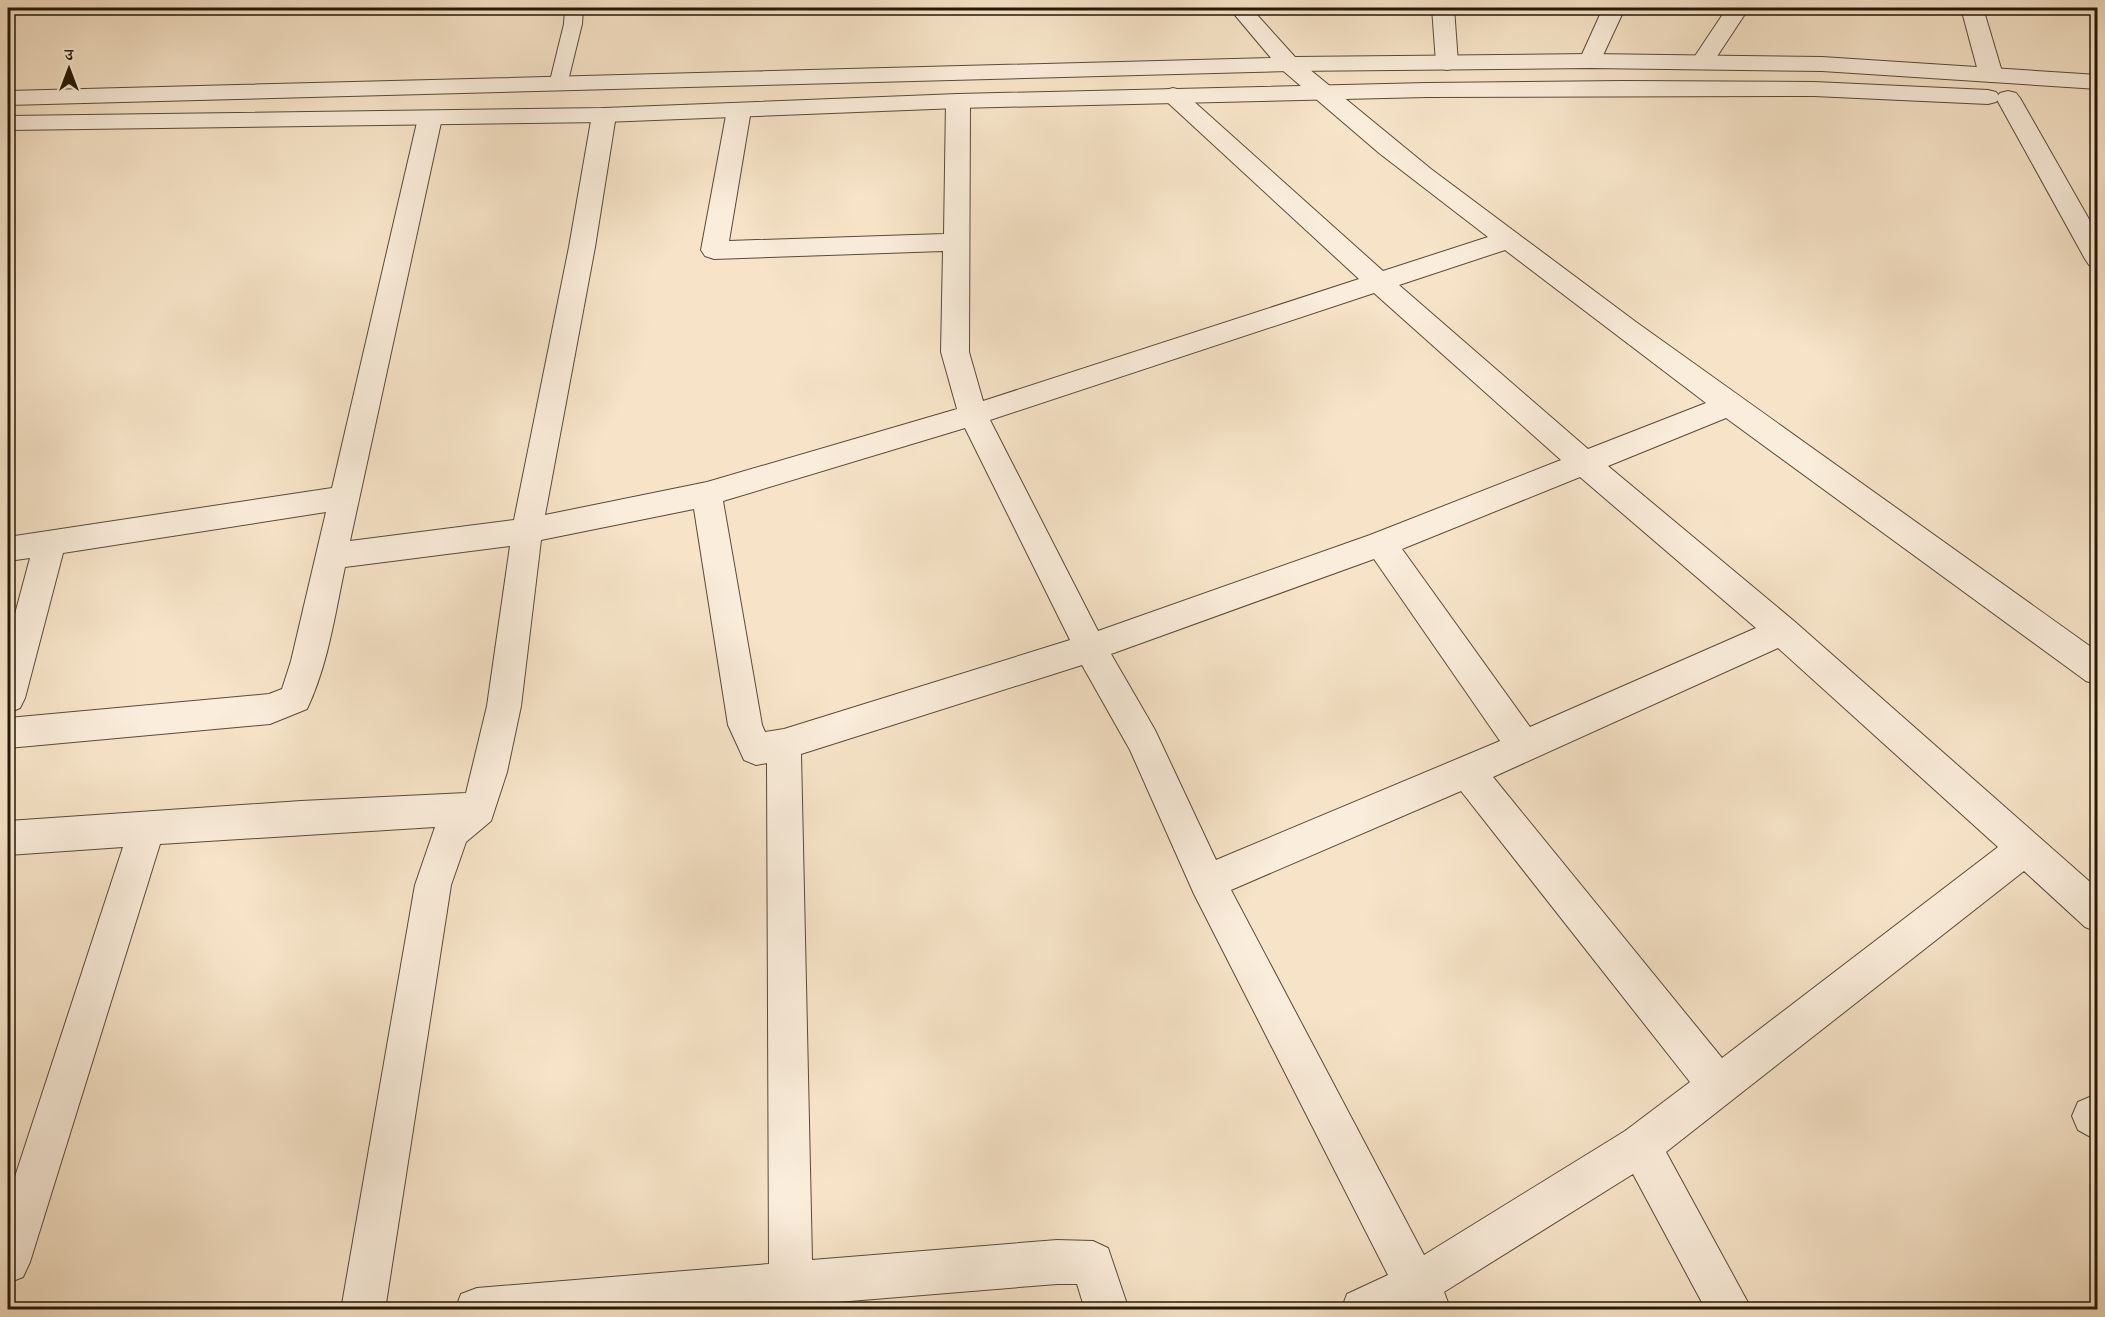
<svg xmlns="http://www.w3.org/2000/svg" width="2105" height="1317" viewBox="0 0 2105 1317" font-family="'Gentium Book Plus','Noto Serif Devanagari',serif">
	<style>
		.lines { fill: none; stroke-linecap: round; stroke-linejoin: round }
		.service-casing { stroke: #594b37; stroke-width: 2 }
		.minor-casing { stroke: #594b37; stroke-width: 2 }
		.tertiary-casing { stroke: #594b37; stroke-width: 2 }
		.service { fill: #faeddb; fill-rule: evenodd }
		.minor { fill: #faeddb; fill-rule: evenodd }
		.tertiary { fill: #faeddb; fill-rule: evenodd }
	</style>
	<rect width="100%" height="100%" fill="#f7e4c8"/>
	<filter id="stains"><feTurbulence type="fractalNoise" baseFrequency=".00333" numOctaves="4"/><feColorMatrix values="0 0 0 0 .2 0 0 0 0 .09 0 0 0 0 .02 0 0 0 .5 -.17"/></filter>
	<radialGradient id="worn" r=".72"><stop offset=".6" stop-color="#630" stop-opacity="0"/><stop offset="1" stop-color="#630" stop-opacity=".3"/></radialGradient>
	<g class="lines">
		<defs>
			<polygon id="service" points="565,8 583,8 582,24 567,85 565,89 551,89 549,85 564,24"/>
			<g id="minor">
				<polygon points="1432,8 1454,8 1458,63 1455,68 1447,70 1439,68 1436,63"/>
				<polygon points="1603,8 1625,8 1598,66 1590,68 1582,66 1579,61"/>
				<polygon points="1727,8 1749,8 1710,67 1702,69 1694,67 1691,62"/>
				<polygon points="1961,8 1983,8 2003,75 1999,80 1991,82 1983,80 1979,75"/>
				<path d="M1289 57 1297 59 1431 169 1636 322 2098 652V685L2086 681 1726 418 1608 466 1794 621 2098 889V932L2085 927 2024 871 1666 1152 1752 1310H1706L1633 1174 1444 1292 1451 1310H1341L1347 1294 1388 1275 1194 894 1130 750 1082 665 801 754 812 1260 1057 1240 1093 1241 1108 1248 1129 1310H1085L1077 1284H1057L813 1304V1310H455L461 1294 477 1288 769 1264 767 763 756 765 744 760 728 725 694 509 541 540 521 706 507 772 491 821 466 842 451 885 385 1310H341L415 885 435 827 160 844 30 1262 23 1277 8 1283V1198L123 847 8 855V821L301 801 466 793 487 706 510 546 345 567C335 614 328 665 307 709L270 724 8 748V718L269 694 282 689 291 661 326 512 63 553 25 698 20 708 8 713V640L30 558 8 561V537L332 488 418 118 422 113 430 111 438 113 442 118 350 541 514 520 569 247 592 115 596 110 604 108 612 110 616 115 595 247 545 515 707 482 957 409 941 352 943 251 714 259 705 256 701 250 727 110 731 105 739 103 747 105 751 110 729 241 944 234 946 101 950 96 958 94 966 96 970 101 969 352 983 401 1359 279 1165 100 1161 95 1165 90 1173 88 1181 90 1383 271 1488 237 1379 153 1281 69 1278 64 1281 59ZM1505 250 1706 403 1588 449 1399 285ZM1374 293 1561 460 1370 535 1098 631 990 420ZM965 428 1070 640 784 729 765 732 762 725 723 501ZM1580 477 1756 628 1530 727 1402 549ZM1374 559 1500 741 1216 860 1155 730 1111 654ZM1778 648 1998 847 1722 1058 1493 777ZM1461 791 1690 1082 1625 1131 1424 1255 1231 890Z"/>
				<polygon points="2008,91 2016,93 2020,98 2098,235 2098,268 2089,265 2085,259 1996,98 2000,93"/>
				<polygon points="2092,1096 2098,1098 2098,1141 2078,1130 2072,1116 2078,1102"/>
			</g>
			<g id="tertiary">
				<polygon points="1229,8 1251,8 1295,57 1590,54 1822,57 2098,75 2098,89 1822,71 1590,68 1289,71 8,105 8,91 1271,58"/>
				<polygon points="1624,81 1814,82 1988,90 1996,92 2000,97 1996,102 1988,104 1814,96 1427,97 958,108 604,122 8,130 8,116 604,108 958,94 1427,83"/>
			</g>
		</defs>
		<use href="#service" class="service-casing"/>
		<use href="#minor" class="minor-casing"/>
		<use href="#tertiary" class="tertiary-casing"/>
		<use href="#service" class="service"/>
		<use href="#minor" class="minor"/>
		<use href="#tertiary" class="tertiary"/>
	</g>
	<rect width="2105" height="1317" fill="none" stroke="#f7e4c8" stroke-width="30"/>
	<rect x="9" y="9" width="2087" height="1299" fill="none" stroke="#241807" stroke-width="3"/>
	<rect x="15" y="15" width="2075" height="1287" fill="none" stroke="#241807" stroke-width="1.5"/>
	<g transform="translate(69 69)" stroke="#faeddb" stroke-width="4.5" paint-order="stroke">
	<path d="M0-4.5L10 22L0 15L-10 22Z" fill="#241807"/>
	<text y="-9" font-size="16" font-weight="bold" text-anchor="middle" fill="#241807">उ</text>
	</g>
	<rect width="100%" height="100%" filter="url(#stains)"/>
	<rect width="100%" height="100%" fill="url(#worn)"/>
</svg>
